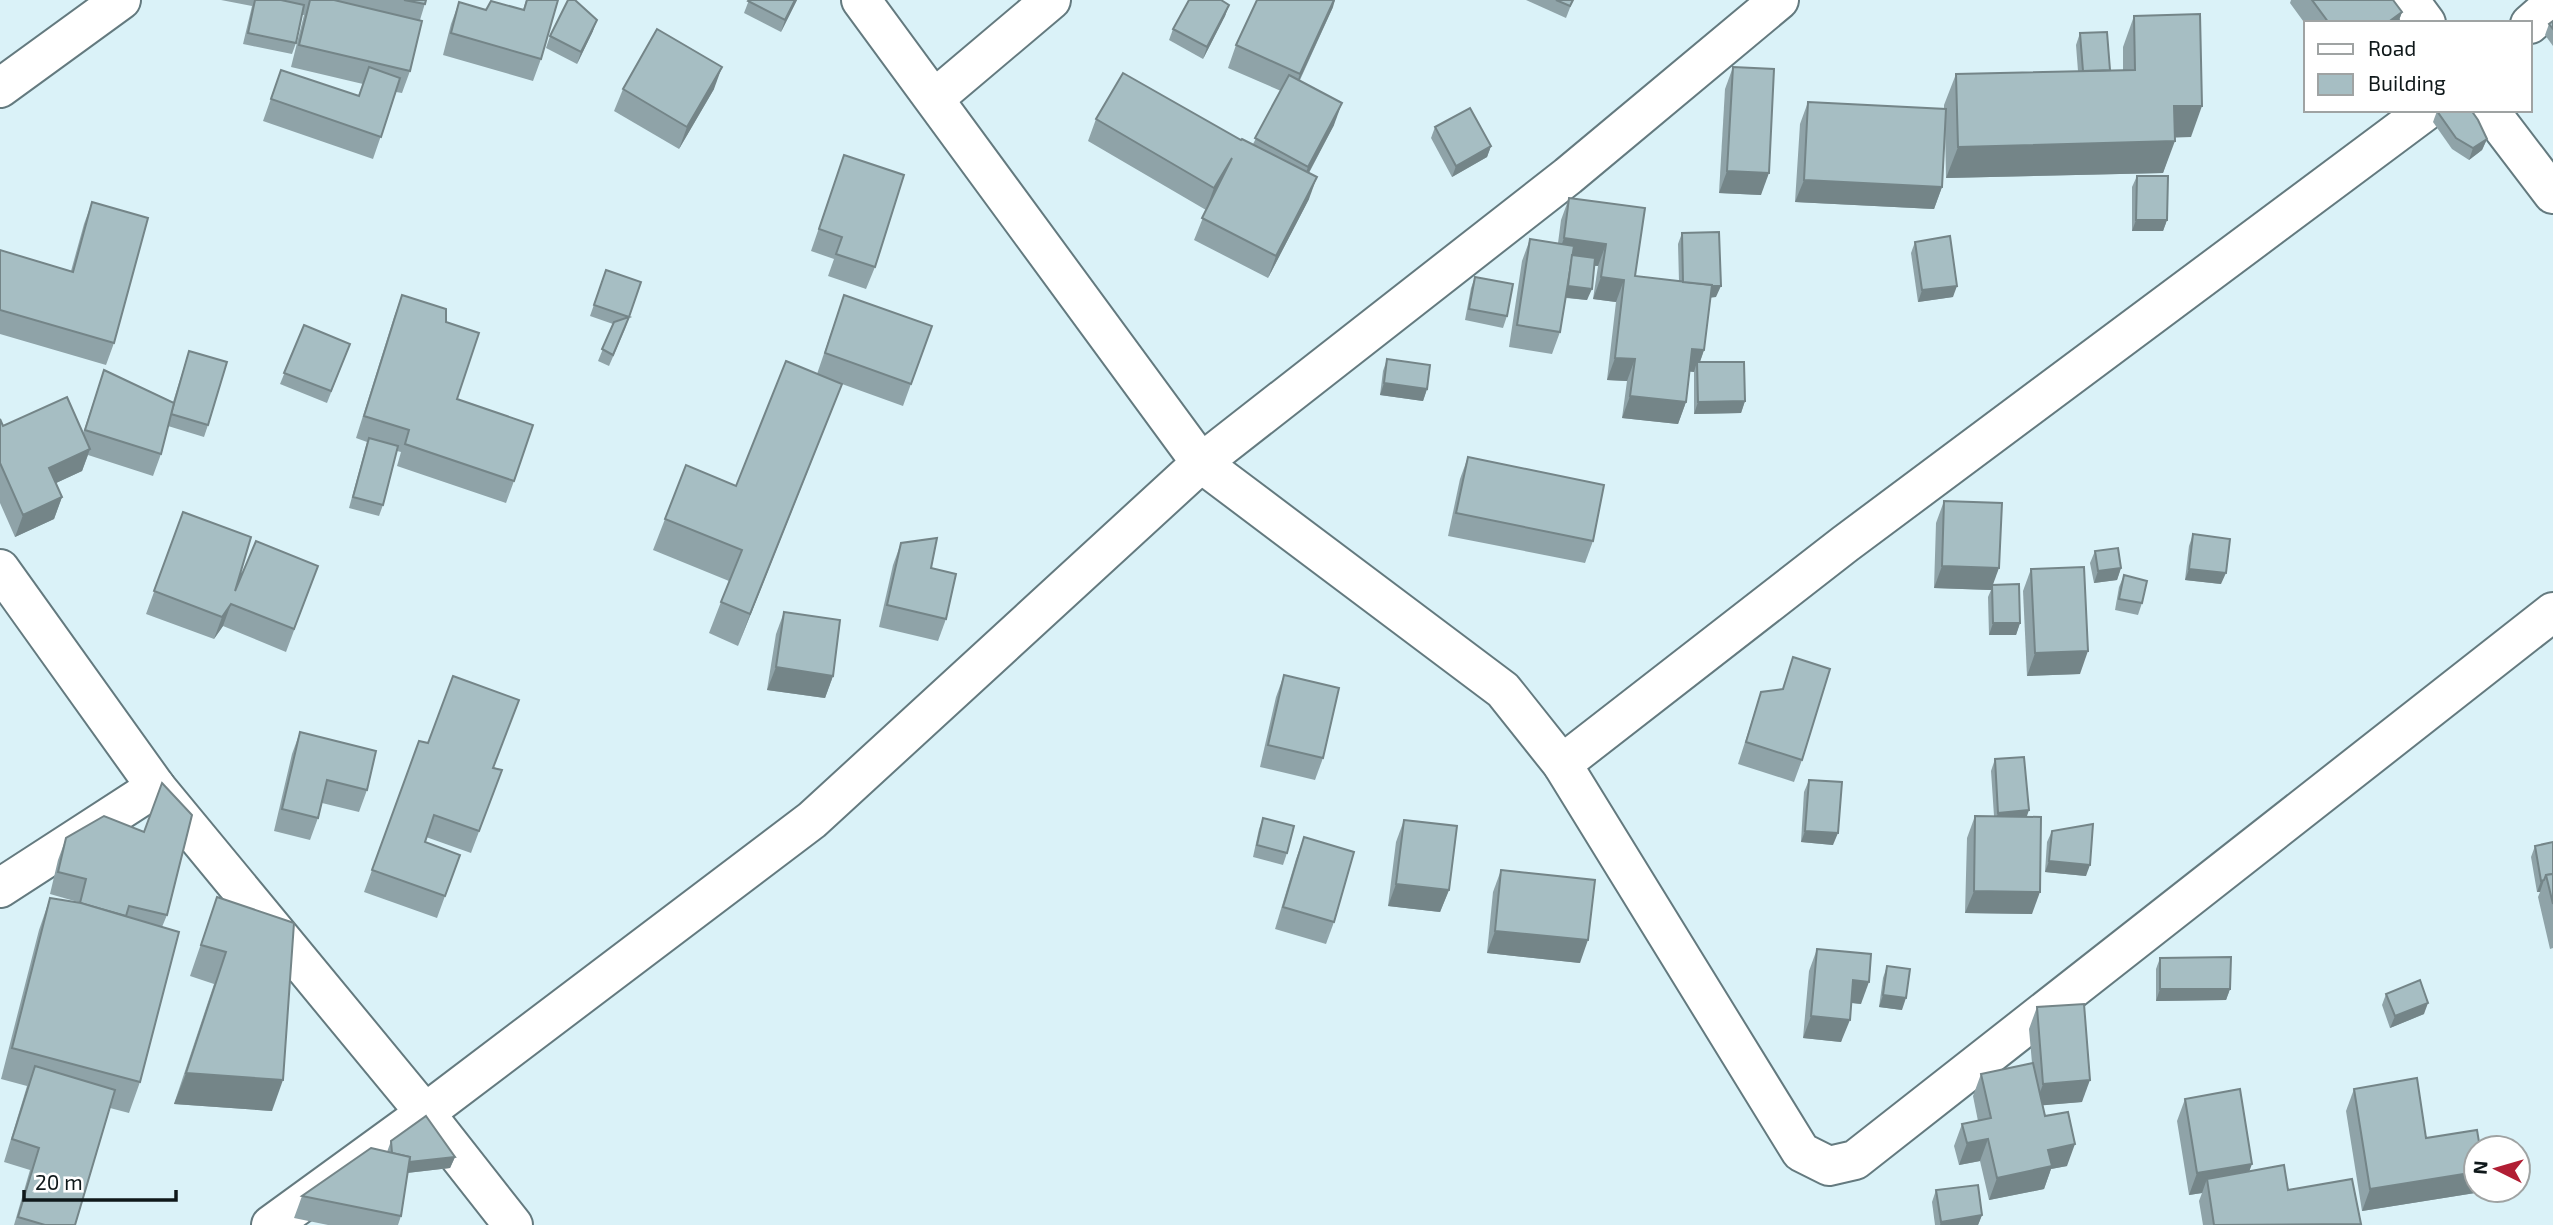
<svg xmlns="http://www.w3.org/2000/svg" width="2553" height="1225" viewBox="0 0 2553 1225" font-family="'Exo 2',sans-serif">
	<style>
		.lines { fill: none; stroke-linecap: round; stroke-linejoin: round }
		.minor-casing { stroke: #647a7f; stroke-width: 42 }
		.minor { stroke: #fff; stroke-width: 38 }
		.wall { fill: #8fa3a8 }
		.shaded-wall { fill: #748588 }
		.building { fill: #a6bec3; stroke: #748588; stroke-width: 2 }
	</style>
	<rect width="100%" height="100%" fill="#daf2f8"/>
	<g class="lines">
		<defs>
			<g id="minor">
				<polyline points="861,0 1201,463 1503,690 1562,764 1801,1152 1829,1166 1855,1160 2553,612"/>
				<polyline points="2409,0 2426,23"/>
				<polyline points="2530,24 2553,4"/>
				<polyline points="0,88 121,0"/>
				<polyline points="935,98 1051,0"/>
				<polyline points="2489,110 2553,194"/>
				<polyline points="0,569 156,787 425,1113 513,1225"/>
				<polyline points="1562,764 1845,544 2427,110"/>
				<polyline points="0,888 156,787"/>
				<polyline points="271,1225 425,1113 812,820 1201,463 1568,176 1779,0"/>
			</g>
		</defs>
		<use href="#minor" class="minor-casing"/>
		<use href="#minor" class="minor"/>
	</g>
	<g class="wall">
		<polygon points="221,0 426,0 420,20 410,71 402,93 396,92 373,159 263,121 281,70 358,96 363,84 291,67 304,15 302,15 296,43 292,54 243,44 252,6"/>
		<polygon points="526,0 558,0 541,59 533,81 443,55 451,24 459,2 486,10 523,10"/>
		<polygon points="749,0 797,0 781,32 744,13"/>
		<polygon points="1526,0 1573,0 1566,18"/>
		<polygon points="2291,0 2393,0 2402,12 2398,23 2306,23 2306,25 2290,3"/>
		<polygon points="1229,5 1225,16 1203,59 1169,40 1173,29"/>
		<polygon points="1333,7 1300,80 1334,125 1309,173 1309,199 1268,278 1194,240 1206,210 1088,141 1096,119 1241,140 1253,144 1281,91 1228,68 1236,45"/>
		<polygon points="2134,16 2191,137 2175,137 2163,173 1946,178 1945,127 1942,187 1934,209 1795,202 1800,124 1808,102 1944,109 1944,105 1956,74 2078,71 2076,45 2080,33 2109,71 2123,70 2123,47"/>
		<polygon points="2553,21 2553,46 2545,35 2549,24"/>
		<polygon points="593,31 577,64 546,48 550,36"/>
		<polygon points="1733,67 1761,195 1719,193 1725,89"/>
		<polygon points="623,89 714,89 679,149 614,111"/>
		<polygon points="2437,111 2487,139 2482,150 2469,160 2452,149 2433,122"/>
		<polygon points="1435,127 1491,146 1487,157 1452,177 1431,138"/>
		<polygon points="844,155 875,267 866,289 828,276 834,259 811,251"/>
		<polygon points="2137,176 2167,220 2163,231 2132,231 2132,187"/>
		<polygon points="1569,198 1635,276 1679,281 1678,244 1682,233 1716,297 1710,298 1704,350 1700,362 1745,401 1741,413 1694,414 1694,372 1689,371 1686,402 1678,424 1622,418 1627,381 1607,380 1616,302 1593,299 1598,266 1594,266 1587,300 1566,298 1560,332 1552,354 1509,347 1522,261 1530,239 1558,243 1561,220"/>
		<polygon points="92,202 114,343 106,365 0,334 0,250 71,271 84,224"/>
		<polygon points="1915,242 1953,297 1918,302 1911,253"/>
		<polygon points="606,270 641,282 625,329 609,366 598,361 613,324 590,316"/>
		<polygon points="1475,277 1507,316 1503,328 1465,320 1471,288"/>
		<polygon points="402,295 446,322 457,399 514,481 506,503 397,466 401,452 397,451 383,505 379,516 349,508 367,442 356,438 394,317"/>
		<polygon points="844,295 932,326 903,406 842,384 738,646 709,633 729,581 653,550 665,519 736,486 817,374"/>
		<polygon points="304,325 350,344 327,403 280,384"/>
		<polygon points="189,351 208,425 204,437 168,426 161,454 153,476 88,455 82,471 56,483 62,497 54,519 15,537 0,503 0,419 3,426 83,433 104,370 173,402"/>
		<polygon points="1387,359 1427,389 1423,401 1380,395 1383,371"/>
		<polygon points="1468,457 1593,541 1585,563 1448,536 1460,479"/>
		<polygon points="1944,501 1993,585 2020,623 2016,635 1989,635 1988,597 1991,590 1934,588 1936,523"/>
		<polygon points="183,512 235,591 318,566 286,652 223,626 214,639 146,614"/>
		<polygon points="2193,534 2221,584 2185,580 2189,546"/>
		<polygon points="901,543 931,568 946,619 938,641 879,627 893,565"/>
		<polygon points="2095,551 2121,568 2117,580 2094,583 2090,563"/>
		<polygon points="2031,569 2080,674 2027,676 2023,591"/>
		<polygon points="2124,575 2142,603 2138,615 2115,610 2119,587"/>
		<polygon points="784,612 833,676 825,698 767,690 776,634"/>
		<polygon points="1793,657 1802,760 1794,782 1738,764 1761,692 1782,690"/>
		<polygon points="1284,675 1323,758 1315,780 1260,767 1276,697"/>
		<polygon points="300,732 367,790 359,812 322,803 318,818 310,840 274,831 292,754"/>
		<polygon points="419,741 502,770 471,853 426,837 425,842 460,855 437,918 364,892"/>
		<polygon points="1995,759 2027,817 2032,914 1965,913 1967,838 1975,816 1994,816 1991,771"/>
		<polygon points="1809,780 1833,845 1801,842 1804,792"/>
		<polygon points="1263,818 1287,853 1283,865 1253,857 1259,829"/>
		<polygon points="1404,820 1449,890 1440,912 1388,906 1396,842"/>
		<polygon points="2052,831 2086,876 2045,872 2047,842"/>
		<polygon points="1304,837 1334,922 1326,944 1275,929 1296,859"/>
		<polygon points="66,838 167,915 162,927 140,1082 129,1113 110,1108 75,1225 14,1225 30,1170 4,1162 27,1086 1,1079 39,930 50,898 78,903 78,902 50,894 58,860"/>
		<polygon points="2553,842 2553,948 2550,949 2538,897 2540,892 2537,892 2531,857 2535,846"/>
		<polygon points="1501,870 1580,963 1487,953 1493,892"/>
		<polygon points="217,897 272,1111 174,1104 214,984 190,976"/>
		<polygon points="1817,949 1861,1004 1851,1003 1841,1042 1803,1038 1809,971"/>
		<polygon points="2160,958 2230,989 2226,1000 2156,1001 2156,969"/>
		<polygon points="1887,966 1902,1010 1879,1007 1883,978"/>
		<polygon points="2386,994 2424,1014 2390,1028 2382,1005"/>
		<polygon points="2037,1007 2082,1102 2042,1105 2045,1116 2067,1166 2051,1169 2044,1189 1989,1200 1980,1161 1959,1165 1954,1146 1962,1124 1978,1121 1973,1096 1981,1074 2032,1063 2029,1029"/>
		<polygon points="2354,1089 2426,1138 2476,1190 2475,1193 2362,1211 2346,1111"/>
		<polygon points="2185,1099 2249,1172 2361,1225 2203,1225 2199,1201 2202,1193 2189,1195 2177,1121"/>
		<polygon points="391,1141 455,1157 450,1168 407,1173 401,1216 398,1225 328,1225 294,1218 302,1196 387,1152"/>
		<polygon points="1936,1190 1982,1215 1978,1225 1935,1225 1932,1202"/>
	</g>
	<g class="shaded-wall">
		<polygon points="795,0 797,0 781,32 785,20"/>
		<polygon points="1334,0 1335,0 1333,7 1292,96 1300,74"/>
		<polygon points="1229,5 1225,16 1203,59 1207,47"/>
		<polygon points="2402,12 2398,23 2387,23"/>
		<polygon points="597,20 593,31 577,64 581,52"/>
		<polygon points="722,67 714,89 679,149 687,127"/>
		<polygon points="1342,103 1334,125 1300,189 1308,167"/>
		<polygon points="2174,106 2202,106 2191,137 2163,138"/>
		<polygon points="2487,139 2482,150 2469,160 2473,148"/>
		<polygon points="2175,141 2163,173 1946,178 1958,147"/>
		<polygon points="1491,146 1487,157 1452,177 1456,166"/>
		<polygon points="1232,158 1206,210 1214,188"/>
		<polygon points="1727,171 1769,173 1761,195 1719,193"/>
		<polygon points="1317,177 1309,199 1268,278 1276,256"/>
		<polygon points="1804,180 1942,187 1934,209 1795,202"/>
		<polygon points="2136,220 2167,220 2163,231 2132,231"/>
		<polygon points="1564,238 1606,244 1598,266 1556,260"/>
		<polygon points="1601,277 1624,280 1616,302 1593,299"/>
		<polygon points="1565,286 1592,289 1587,300 1561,297"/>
		<polygon points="1721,286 1716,297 1679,298 1683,287"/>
		<polygon points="1957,286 1953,297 1918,302 1922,290"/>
		<polygon points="1692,349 1704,350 1697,370 1697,362 1694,372 1684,371"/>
		<polygon points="1615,358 1635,359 1627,381 1607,380"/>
		<polygon points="1384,383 1427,389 1423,401 1380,395"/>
		<polygon points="842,384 830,415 738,646 750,614"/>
		<polygon points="1630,396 1686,402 1678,424 1622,418"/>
		<polygon points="1745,401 1741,413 1694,414 1698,402"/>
		<polygon points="90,449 82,471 41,490 49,468"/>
		<polygon points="62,497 54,519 15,537 23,515"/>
		<polygon points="1942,566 1999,568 1991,590 1934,588"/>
		<polygon points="2121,568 2117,580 2094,583 2098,571"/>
		<polygon points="2189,569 2226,573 2221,584 2185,580"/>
		<polygon points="231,604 223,626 214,639 222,617"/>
		<polygon points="1993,623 2020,623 2016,635 1989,635"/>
		<polygon points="2088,651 2080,674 2027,676 2035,653"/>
		<polygon points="776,667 833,676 825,698 767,690"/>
		<polygon points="2029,810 2025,822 1994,824 1998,813"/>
		<polygon points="1805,831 1838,833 1833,845 1801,842"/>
		<polygon points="2049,861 2090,865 2086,876 2045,872"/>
		<polygon points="2544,880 2540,892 2537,892 2541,881"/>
		<polygon points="1396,884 1449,890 1440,912 1388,906"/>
		<polygon points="1974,891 2040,892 2032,914 1965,913"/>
		<polygon points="1495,931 1588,940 1580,963 1487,953"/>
		<polygon points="1853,980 1869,982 1861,1004 1845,1002"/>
		<polygon points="2160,989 2230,989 2226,1000 2156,1001"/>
		<polygon points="1883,995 1906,998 1902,1010 1879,1007"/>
		<polygon points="2428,1003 2424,1014 2390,1028 2395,1016"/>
		<polygon points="1811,1016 1850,1020 1841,1042 1803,1038"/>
		<polygon points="186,1073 283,1080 272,1111 174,1104"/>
		<polygon points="2090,1080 2082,1102 2035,1106 2043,1084"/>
		<polygon points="1988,1139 1980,1161 1959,1165 1967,1143"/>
		<polygon points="2075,1144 2067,1166 2051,1169 2044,1189 1989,1200 1997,1178 2048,1150"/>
		<polygon points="455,1157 450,1168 389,1175 394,1163"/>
		<polygon points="2252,1164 2244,1186 2207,1179 2202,1193 2189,1195 2197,1173"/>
		<polygon points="2476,1172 2476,1190 2475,1193 2362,1211 2370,1189"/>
		<polygon points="1982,1215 1978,1225 1940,1225 1941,1222"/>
	</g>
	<g class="building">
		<polygon points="255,0 281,0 304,5 296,43 248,33"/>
		<polygon points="310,0 334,0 422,21 410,71 299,45"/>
		<polygon points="404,0 426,0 425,4"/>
		<polygon points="527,0 558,0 541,59 451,33 459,2 486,10 491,1 524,10"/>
		<polygon points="568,0 575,0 597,20 581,52 550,36"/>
		<polygon points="749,0 795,0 785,20 748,1"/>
		<polygon points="1189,0 1221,0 1229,5 1207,47 1173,29"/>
		<polygon points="1257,0 1334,0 1300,74 1236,45"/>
		<polygon points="1556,0 1573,0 1570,6"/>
		<polygon points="2312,0 2393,0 2402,12 2387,23 2329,23"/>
		<polygon points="2200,14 2202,106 2174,106 2175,141 1958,147 1956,74 2135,70 2134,16"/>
		<polygon points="2553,21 2553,29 2549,24"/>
		<polygon points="657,29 722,67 687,127 623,89"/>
		<polygon points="2107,32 2110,70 2083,71 2080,33"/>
		<polygon points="369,67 400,78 381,137 271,99 281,70 359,96"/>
		<polygon points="1733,67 1774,69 1769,173 1727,171"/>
		<polygon points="1123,73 1241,140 1242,139 1317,177 1276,256 1202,218 1232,158 1214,188 1096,119"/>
		<polygon points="1289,75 1342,103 1308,167 1255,138"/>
		<polygon points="1808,102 1946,109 1942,187 1804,180"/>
		<polygon points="1470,108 1491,146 1456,166 1435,127"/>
		<polygon points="2438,110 2471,110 2478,120 2487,139 2473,148 2456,138 2437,111"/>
		<polygon points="844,155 904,175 875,267 836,254 842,237 819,229"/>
		<polygon points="2137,176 2168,176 2167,220 2136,220"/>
		<polygon points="1569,198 1645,208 1635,276 1712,285 1704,350 1692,349 1686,402 1630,396 1635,359 1615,358 1624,280 1601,277 1606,244 1564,238"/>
		<polygon points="92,202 148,218 114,343 0,310 0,250 73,272"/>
		<polygon points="1719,232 1721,286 1712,286 1712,285 1683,282 1682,233"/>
		<polygon points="1950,236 1957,286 1922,290 1915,242"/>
		<polygon points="1530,239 1574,246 1560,332 1517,325"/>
		<polygon points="1572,255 1595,258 1592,289 1568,286"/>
		<polygon points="606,270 641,282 629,317 613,355 602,349 614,322 629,317 594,305"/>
		<polygon points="1475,277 1513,284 1507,316 1469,309"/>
		<polygon points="402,295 446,309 446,322 479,333 457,399 533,425 514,481 405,444 409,430 364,416"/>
		<polygon points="844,295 932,326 911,384 825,353"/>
		<polygon points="304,325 350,344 331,391 284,373"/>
		<polygon points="189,351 227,362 208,425 171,414"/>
		<polygon points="1387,359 1430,365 1427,389 1384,383"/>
		<polygon points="786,361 842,384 750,614 721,602 742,550 665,519 686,465 736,486"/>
		<polygon points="1697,362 1744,362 1745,401 1698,402"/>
		<polygon points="104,370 174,403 161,454 85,430"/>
		<polygon points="67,397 90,449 49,468 62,497 23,515 0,463 0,419 3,426"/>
		<polygon points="369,438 398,446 383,505 353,497"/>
		<polygon points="1468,457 1604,485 1593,541 1456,513"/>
		<polygon points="1944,501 2002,503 1999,568 1942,566"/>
		<polygon points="183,512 251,537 235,591 256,541 318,566 294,629 231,604 222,617 154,591"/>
		<polygon points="2193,534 2230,539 2226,573 2189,569"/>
		<polygon points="937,538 931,568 956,574 946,619 887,605 901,543"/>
		<polygon points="2118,548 2121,568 2098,571 2095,551"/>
		<polygon points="2084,567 2088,651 2035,653 2031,569"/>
		<polygon points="2124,575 2147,581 2142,603 2119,599"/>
		<polygon points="2019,584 2020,623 1993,623 1992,585"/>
		<polygon points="784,612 840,620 833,676 776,667"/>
		<polygon points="1793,657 1830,669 1802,760 1746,742 1761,692 1783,689"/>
		<polygon points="1284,675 1339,688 1323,758 1268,745"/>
		<polygon points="453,676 519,700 493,768 502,770 479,831 434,815 425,842 460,855 445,896 372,870 419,741 428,743"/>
		<polygon points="300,732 376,751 367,790 327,780 318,818 282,809"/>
		<polygon points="2024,757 2029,810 1998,813 1995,759"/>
		<polygon points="1809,780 1842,782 1838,833 1805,831"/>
		<polygon points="162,783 192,815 167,915 129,906 126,916 80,903 86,879 58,872 66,838 104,816 144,832"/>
		<polygon points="1975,816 2041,817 2040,892 1974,891"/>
		<polygon points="1263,818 1294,826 1287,853 1257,845"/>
		<polygon points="1404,820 1457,826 1449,890 1396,884"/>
		<polygon points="2093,824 2090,865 2049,861 2052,831"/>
		<polygon points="1304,837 1354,852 1334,922 1283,907"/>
		<polygon points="2553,842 2553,874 2546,875 2544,880 2541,881 2535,846"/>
		<polygon points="1501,870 1595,880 1588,940 1495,931"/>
		<polygon points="2553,874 2553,904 2546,875"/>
		<polygon points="217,897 294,923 283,1080 186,1073 226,952 201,945"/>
		<polygon points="50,898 81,903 179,932 140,1082 12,1048"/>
		<polygon points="1817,949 1871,954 1869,982 1853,980 1850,1020 1811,1016"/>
		<polygon points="2231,957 2230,989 2160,989 2160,958"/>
		<polygon points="1887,966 1910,969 1906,998 1883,995"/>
		<polygon points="2420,980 2428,1003 2395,1016 2386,994"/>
		<polygon points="2084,1004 2090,1080 2043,1084 2037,1007"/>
		<polygon points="2033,1063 2045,1116 2068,1112 2075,1144 2048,1150 2052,1166 1997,1178 1988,1139 1967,1143 1962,1124 1991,1118 1981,1074"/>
		<polygon points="35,1066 115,1090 75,1225 45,1225 18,1217 39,1148 12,1139"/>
		<polygon points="2417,1078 2426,1138 2477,1130 2480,1148 2476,1148 2476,1172 2370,1189 2354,1089"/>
		<polygon points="2240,1089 2252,1164 2197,1173 2185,1099"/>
		<polygon points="426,1116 455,1157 409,1162 410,1157 392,1153 391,1141"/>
		<polygon points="371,1148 410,1157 401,1216 302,1196"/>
		<polygon points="2284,1165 2288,1190 2352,1179 2361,1224 2214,1225 2207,1179"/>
		<polygon points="1978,1185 1982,1215 1941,1222 1936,1190"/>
	</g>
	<rect x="2304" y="21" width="228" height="91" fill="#ffffff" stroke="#9fa3a3" stroke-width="2"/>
	<rect x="2318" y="44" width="35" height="10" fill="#ffffff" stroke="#9fa3a3" stroke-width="2"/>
	<text x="2368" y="56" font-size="21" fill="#0f181a">Road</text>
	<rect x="2318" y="74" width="35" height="21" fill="#a6bec3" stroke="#9fa3a3" stroke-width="2"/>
	<text x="2368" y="91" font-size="21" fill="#0f181a">Building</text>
	<g transform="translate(2497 1169) rotate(275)"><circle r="33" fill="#ffffff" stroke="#9fa3a3" stroke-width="2"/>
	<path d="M0-5L12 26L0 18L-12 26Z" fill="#b11e34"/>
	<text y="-10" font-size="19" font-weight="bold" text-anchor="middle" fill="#0f181a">N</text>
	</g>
	<path d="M24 1190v10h152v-10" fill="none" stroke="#0f181a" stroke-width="3.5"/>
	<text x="35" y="1190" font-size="21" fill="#0f181a" stroke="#ffffff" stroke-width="5" paint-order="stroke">20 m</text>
</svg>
